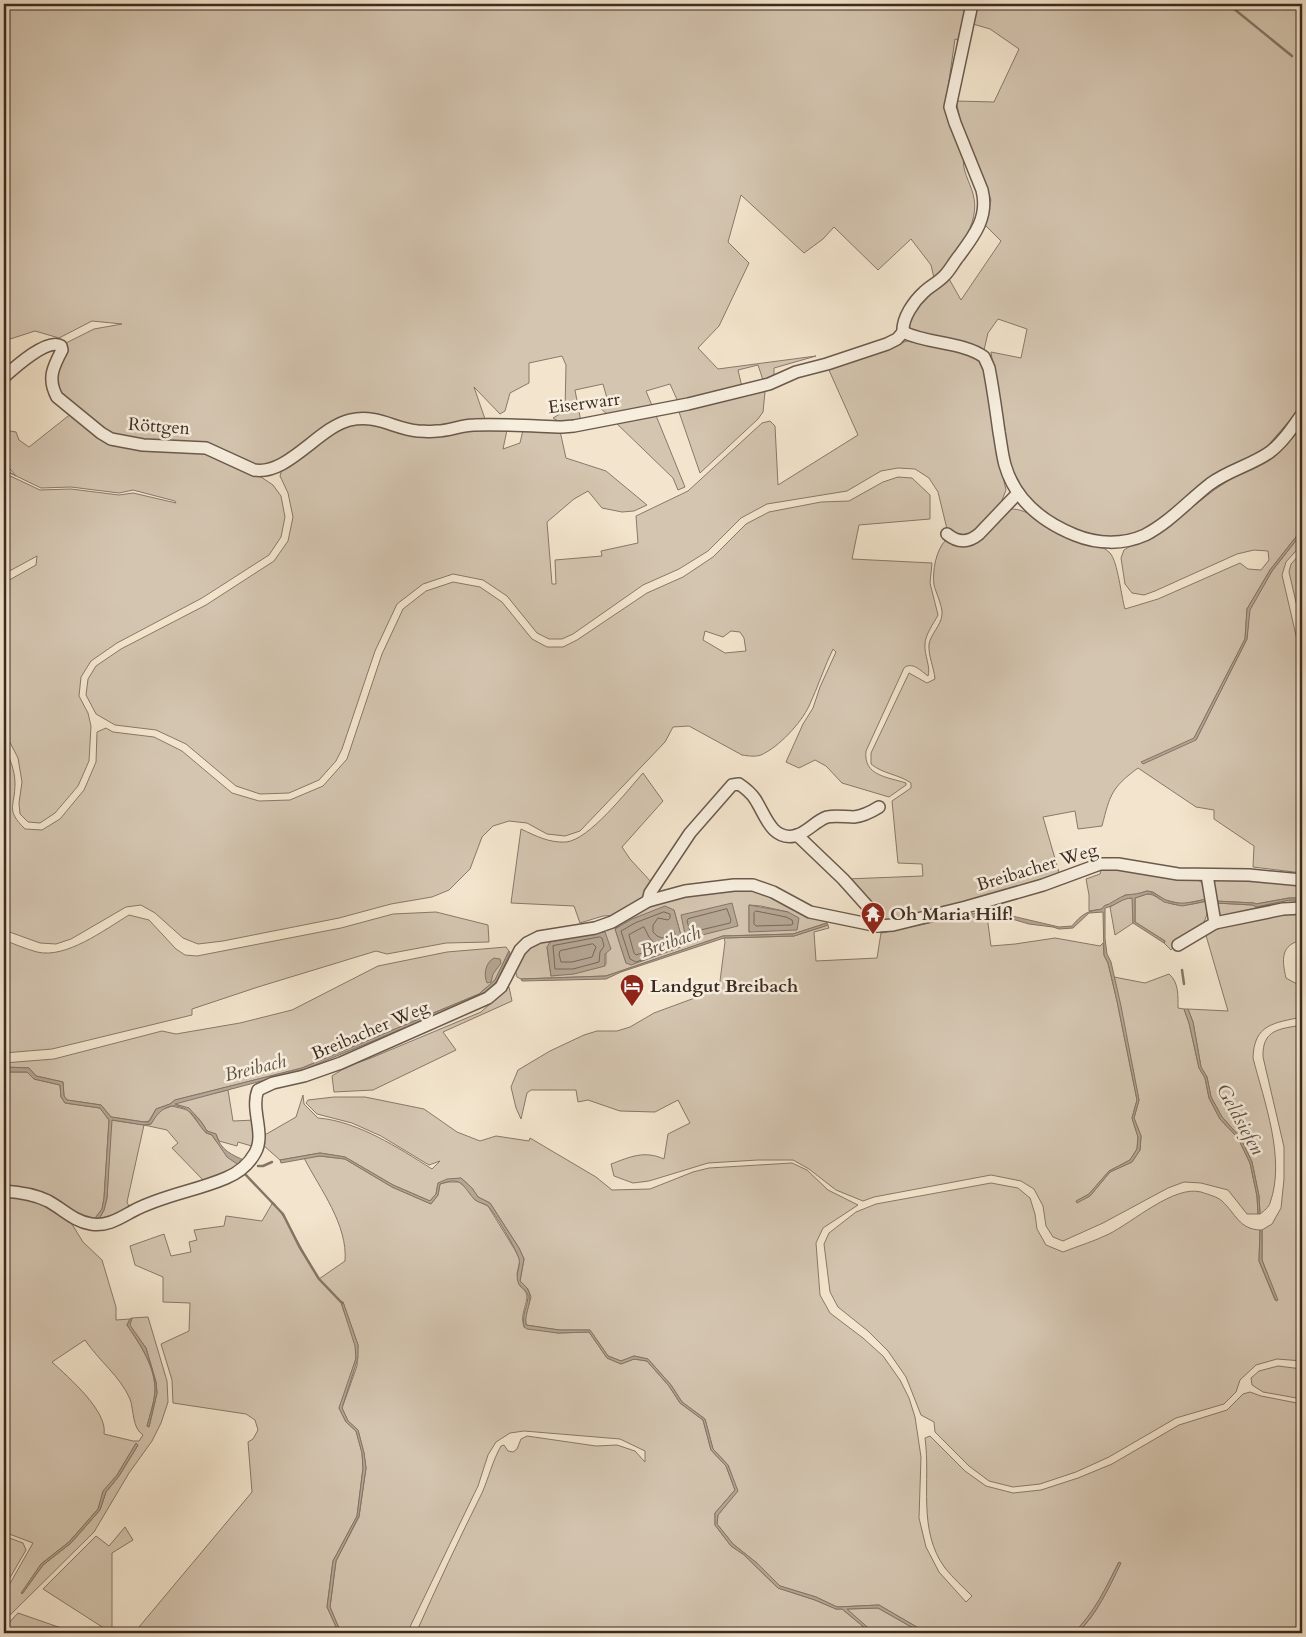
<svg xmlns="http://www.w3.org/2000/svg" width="1306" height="1637" viewBox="0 0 1306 1637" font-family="Cardo,serif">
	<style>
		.green { fill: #d4c5b0; stroke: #887869; fill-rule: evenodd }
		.water { fill: #b5a693; stroke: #857566 }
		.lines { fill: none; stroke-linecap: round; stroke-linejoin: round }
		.shore { stroke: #78685a; stroke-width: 1 }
		.stream { stroke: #857566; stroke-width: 2.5 }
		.minor-casing { stroke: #6a5a4d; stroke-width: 14 }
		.minor { stroke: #f7eede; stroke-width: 11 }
		.labels { text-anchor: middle; stroke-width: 5; stroke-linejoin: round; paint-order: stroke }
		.street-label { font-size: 18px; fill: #3c2b22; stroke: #f7eede }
		.poi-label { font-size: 18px; font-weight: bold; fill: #3c2b22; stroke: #f7eede; text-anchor: start }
		.water-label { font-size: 19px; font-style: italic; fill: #605044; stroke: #f7eede }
	</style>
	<rect width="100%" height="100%" fill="#f3e5cd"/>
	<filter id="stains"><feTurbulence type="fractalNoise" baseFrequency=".004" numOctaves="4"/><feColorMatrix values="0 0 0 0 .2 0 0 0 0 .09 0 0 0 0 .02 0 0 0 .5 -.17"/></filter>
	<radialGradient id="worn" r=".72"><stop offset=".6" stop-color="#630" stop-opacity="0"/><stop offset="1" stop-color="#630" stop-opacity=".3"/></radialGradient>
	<g class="green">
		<path d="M4 4H935L953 8 954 4H968L963 18 960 41 955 39 946 102 964 157C961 169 970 182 973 194 982 224 954 257 934 278L931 265 911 239 878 270 834 227 823 239 804 253 741 195 728 242 749 263 719 326 698 348 718 369 816 356 774 368V377L763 380 758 365 738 370 742 387 679 404 670 384 646 391 653 408 609 416 596 404 608 402 603 384 575 390 581 422 565 425 553 418 565 411 566 365 562 356 529 363V383L510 393 505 411 500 414 474 387 486 422 435 428 415 427 365 416 268 468 168 443 112 436 62 396 58 388 57 381 58 370 66 355V343L94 329 122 324 92 321 59 338 35 331 4 341Z"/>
		<path d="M978 4H1302V406L1264 450 1219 472 1157 522 1134 535 1111 538 1078 532 1048 515 1030 499 1023 489 1010 466 1006 450 991 352 1021 358 1027 329 998 319 988 333 984 350 923 336 910 329C906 313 937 287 948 277L961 300 1001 241 985 225 991 200 961 123 956 101 994 102 1019 49 990 29 973 24Z"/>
		<path d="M907 341 970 354 980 360 984 371 995 441 1006 490 1000 505 974 534 965 538 947 529 938 492 929 478 915 469 898 468 881 471 847 491 767 504 741 518 708 551 679 569 643 585 573 634 562 639H549L537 633 507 596 483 580 453 574 423 584 397 604 375 651 342 749 336 761 319 780 289 793 260 794 236 786 186 744 156 730 115 725 96 714 86 695 88 679 96 666 121 649 206 605 274 561 288 541 293 517 288 493 280 476 283 466C308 450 333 426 364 422L507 430 503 449 520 443 523 430 560 431 566 458 606 471 647 505 634 511 622 512 602 508 588 491 574 499 547 522 552 584H556L555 560 602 556 601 551 638 543 636 516 688 491 762 423 770 421 775 426 778 485 858 435 828 368Z"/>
		<polygon points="761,389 765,392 763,412 758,419 700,473 678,409"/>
		<polygon points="72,413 107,441 210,453 261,477 273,485 281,496 285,517 281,537 269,555 202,598 117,643 91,661 81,677 79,696 88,713 91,726 89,761 78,786 55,813 40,823 28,822 20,814 19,803 22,782 18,758 4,731 4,583 36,565 37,556 4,574 4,473 40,490 71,489 119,495 133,493 176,503 175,501 133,490 119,493 71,487 41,488 4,470 4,469 16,476 5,463 4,466 4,430 16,432 19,440 29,447"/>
		<polygon points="655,413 685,487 678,490 673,478 613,420"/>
		<path d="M1302 423V506L1299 533 1270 570 1247 609 1245 639 1194 738 1196 740 1247 639 1249 610 1272 571 1301 534 1302 525V544L1286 562 1282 575 1302 661V873L1253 867 1254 846 1214 819V810L1196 807 1138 768C1111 788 1110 795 1102 826L1078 829 1075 811 1043 817 1060 876 1042 883 887 921 883 920 846 879 923 876 922 864 898 863 892 801 911 788V783C898 774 883 774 871 764V753L909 673 927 683 935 679C934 667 928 656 929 644 931 634 941 625 942 615 943 607 936 593 934 585 932 572 936 549 946 540L962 544 1009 509C1032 508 1044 528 1063 536 1070 539 1078 542 1085 544 1095 546 1102 545 1110 553 1118 562 1121 596 1125 609L1158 599 1240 563 1248 569 1261 570 1269 560 1268 551 1254 550 1237 554 1155 591 1144 595 1132 593 1125 584 1121 558 1124 550 1132 545 1153 538 1214 490 1240 473 1276 455 1289 441Z"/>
		<path d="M898 477 912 478 930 495V519L859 525 852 559 932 563 930 583 938 615C934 623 925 635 925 644 924 655 931 667 928 676 921 671 912 661 904 668L866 751C863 776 888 777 906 783V785L889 797 842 783 826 766 815 760 799 768 786 762 803 724 813 708 820 687 836 652 833 649C824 667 818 687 809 706 801 723 779 747 761 755 755 757 749 756 742 755L689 726 673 727 665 742 580 831 565 836 547 834 527 823 509 821 493 826 482 837 470 869 449 890 432 897 391 904 339 918 223 941 198 944 183 938 155 913 141 905 126 907 71 939 56 944 40 943 4 930V745C9 757 15 770 15 783 15 808 5 809 25 829L42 830 60 819 84 790 96 762 97 732 106 728 113 732 154 737 182 751 232 793 259 801 290 800 323 786 347 759 382 654 403 609 426 591 453 582 480 587 502 602 532 639 547 647H563L577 640 647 593 683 577 713 557 746 524 769 512 821 502 849 501 883 482ZM705 631 723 637 731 631 740 632 744 638 746 651 725 653 703 640Z"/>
		<polygon points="1302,552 1302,628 1289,572 1291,564"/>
		<path d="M643 773 663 801 622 847 630 859 653 884 642 898 618 915 603 916 580 923 574 906 511 903 521 829C536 836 549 843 566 842 589 840 627 791 643 773Z"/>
		<path d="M1102 867 1195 878C1205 883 1206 889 1207 899L1182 904 1165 900 1153 892 1147 891 1135 895H1125L1110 905H1106L1103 909 1089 911V895L1086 879 1100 874Z"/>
		<polygon points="1218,878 1302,884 1302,898 1289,898 1256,904 1254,903 1215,901 1213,884"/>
		<path d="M753 889 824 919 827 923 793 934 723 936 606 976 521 979 517 977 515 969 518 960 531 944 592 931 647 904 717 890ZM749 905 761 906 788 912 749 932ZM674 910 683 943 626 963 615 928ZM547 947 606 952V964L551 976Z"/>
		<path d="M1147 894C1155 894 1159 900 1166 902 1181 908 1193 904 1207 901 1211 932 1187 931 1171 950L1164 943 1165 941 1135 922V898Z"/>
		<polygon points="1126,898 1133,898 1133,923 1115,935 1110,907"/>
		<polygon points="1289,900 1302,900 1302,906 1224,920 1218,916 1215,903 1253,905 1256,907"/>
		<path d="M1302 910V940C1280 945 1282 960 1286 978L1295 983H1302V1017C1274 1023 1254 1024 1253 1058 1264 1101 1286 1159 1270 1203 1269 1207 1264 1211 1260 1214L1259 1196 1252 1162 1240 1137 1222 1117 1211 1097 1207 1077 1201 1067 1193 1022 1188 1009 1228 1011 1205 932 1241 921Z"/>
		<path d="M436 912 488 925 489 942 446 943 387 954 376 951 258 987 192 1009V1015L52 1049 4 1053V940C14 944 26 949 37 952 66 959 104 930 129 915L149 920 176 949 185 955 197 956 341 928 393 914Z"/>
		<path d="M987 916 991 946 1015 944 1055 938 1100 946 1103 943 1104 955 1108 963 1117 1001 1137 1100 1132 1118 1138 1137 1137 1149 1130 1160 1109 1171 1089 1194 1077 1201 1090 1196 1110 1172 1132 1162 1140 1150 1141 1136 1134 1118 1139 1100 1114 977 1145 983 1169 974C1179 982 1178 997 1178 1008L1184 1009 1189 1023 1199 1068 1205 1078 1209 1098 1220 1119 1238 1138 1250 1163 1257 1196 1258 1214H1247L1228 1190 1201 1183 1184 1182 1168 1188 1103 1223 1063 1241 1053 1237 1046 1226 1043 1206 1034 1189 1021 1181 991 1175 874 1197 863 1201 836 1190 809 1169 793 1160H758L708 1163 649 1181 633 1183 614 1176 611 1164C630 1157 644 1150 664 1159L668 1134 690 1123 678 1100 655 1112 620 1111 588 1100 578 1102 576 1090H531L527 1093 521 1119 516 1108 511 1087 518 1070 550 1051 584 1035 597 1031H617L630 1027 654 1013 719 989 725 942 724 938 794 936 828 925 829 928 814 932 816 961 877 958 881 933 943 920Z"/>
		<polygon points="506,947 509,951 495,980 479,994 302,1068 175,1100 170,1104 156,1109 149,1121 144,1122 111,1117 101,1105 67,1100 64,1096 63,1082 36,1076 29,1068 4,1067 4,1063 54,1059 162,1031 176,1034 240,1023 292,1010 378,966 447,952"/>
		<polygon points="509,987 512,1001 443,1032 456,1050 373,1090 334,1092 332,1076 348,1066 371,1058 481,1012"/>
		<path d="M1302 1025V1361L1277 1359 1256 1365 1240 1380 1236 1392 1224 1404 1176 1418 1109 1457 1076 1472 1040 1484 1013 1487 989 1481 969 1466 935 1432 934 1422 921 1415 906 1377 888 1351 868 1331 838 1307 830 1292 824 1244 829 1233 856 1212 876 1204 991 1183 1018 1188 1030 1198 1035 1214 1037 1229 1046 1245 1063 1252C1078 1246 1095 1241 1109 1234 1133 1222 1174 1185 1201 1192 1207 1194 1218 1197 1222 1201 1236 1214 1239 1229 1260 1230L1259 1261 1275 1300H1277L1262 1260V1230L1272 1224 1281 1208 1284 1179V1147L1263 1057C1262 1029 1280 1029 1302 1025Z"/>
		<polygon points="4,1072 27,1072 34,1079 60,1085 61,1097 65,1103 100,1108 109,1120 104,1198 102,1209 93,1221 4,1187"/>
		<path d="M228 1090 233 1121 255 1120V1147L238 1142 237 1146 219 1141 216 1134 207 1131C198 1115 191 1109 174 1104L176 1102Z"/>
		<path d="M303 1095 304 1104 318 1118C357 1121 399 1148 432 1169L440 1161 429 1165 381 1136 352 1123 317 1114 306 1103 308 1100 334 1097H365L424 1109 457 1132 480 1141 496 1136 529 1141 530 1138 596 1177 612 1190 650 1189 693 1172 709 1168 792 1163 807 1170 828 1190 858 1205 823 1228 816 1243 820 1295 830 1313 863 1338 883 1356 900 1380 909 1398 915 1417 921 1457 919 1518 926 1547 939 1572 966 1602 972 1596C963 1587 953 1578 945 1568 917 1530 931 1481 925 1438L930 1436 965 1471 986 1486 1013 1493 1041 1490 1078 1478 1112 1464 1179 1425 1227 1410 1243 1394 1250 1392 1261 1396 1302 1404V1633H1252L1213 1628 1200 1633H1077C1098 1614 1108 1588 1119 1562 1106 1587 1095 1614 1073 1633H927L879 1605 837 1607 816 1597 780 1586 758 1564 733 1544 717 1524 718 1515 737 1491 728 1465 713 1449 705 1419 682 1402 671 1385 648 1359 634 1356 621 1361 608 1356 590 1330H559L526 1325 525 1317 531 1297 528 1289 520 1281 524 1259 519 1248 490 1203 478 1197 472 1188 461 1178 438 1183 436 1194 430 1201 393 1185 345 1157 320 1153 280 1160 263 1145V1136L296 1117Z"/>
		<polygon points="172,1106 188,1110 206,1133 212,1135 215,1140 240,1166 205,1182 172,1148 178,1143 167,1130 144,1125 127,1202 130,1209 98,1221 104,1210 107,1198 111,1120 144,1125 151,1124 158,1111"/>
		<path d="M320 1156 345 1159 392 1187 431 1204 438 1195 440 1184 448 1182H459L469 1190 475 1200 488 1206 515 1250 520 1260 517 1274 520 1286C532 1295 525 1302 523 1315 522 1319 523 1323 524 1327L558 1333 589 1332 607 1358 621 1364 634 1359 647 1361 669 1386 680 1403 703 1420 711 1450 726 1466 735 1490 715 1513V1525L731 1546 743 1554 778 1588 815 1600 836 1609H842L871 1633H416C437 1586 459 1539 482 1493 489 1477 492 1462 501 1446L504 1445 508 1451 513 1452 517 1449 521 1439 527 1436 596 1446 617 1445 635 1451 645 1462V1451L620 1439 524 1431 510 1433 496 1442 488 1455 478 1486 407 1633H341L330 1607 336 1561 359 1517 366 1468 364 1453 358 1430 348 1421 342 1408 357 1366 358 1345 343 1302H341C345 1317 353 1332 356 1347 358 1367 346 1389 339 1408L346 1422 356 1431 362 1453 363 1468 357 1516 333 1561 327 1607 339 1633H134L252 1492 248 1442 253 1439 258 1430 255 1420 246 1414 173 1403 172 1380 161 1344 189 1331 190 1303 163 1302V1277L135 1265 130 1246 164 1234 171 1256 191 1252 189 1242 197 1240 194 1230 224 1226 226 1216 262 1221 273 1202C292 1225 302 1254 319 1279L345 1261C348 1225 320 1189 304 1158Z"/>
		<path d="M4 1193 38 1200 70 1221 83 1242 102 1260 116 1307V1320L130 1319 127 1325C140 1344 156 1368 155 1392 154 1403 150 1415 147 1426L149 1427 157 1393 156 1382 146 1348 129 1325 132 1318 148 1317 167 1381 168 1402 161 1423 152 1441 129 1473 94 1532 4 1621V1594L33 1543 4 1532ZM85 1340C99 1361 120 1376 130 1399 134 1410 132 1428 143 1435L139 1441H133L104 1434C108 1411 68 1377 52 1362ZM136 1444 138 1445 119 1476 106 1492 100 1510 71 1543 43 1565 22 1594 41 1564 69 1542 98 1509 104 1491 117 1475Z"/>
		<polygon points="1278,1366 1302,1369 1302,1399 1263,1392 1252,1385 1251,1378 1259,1371"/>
		<polygon points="125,1527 133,1540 112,1553 112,1632 119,1633 4,1633 4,1628 18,1613 67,1630 110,1632 43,1589 96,1536 109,1546"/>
		<polygon points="4,1536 23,1543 26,1550 4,1588"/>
		<polygon points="878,1608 922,1633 874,1633 846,1609"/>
	</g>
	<g class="water">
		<polygon points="1302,506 1301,534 1272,571 1250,610 1247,639 1196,740 1143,764 1141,762 1194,738 1245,639 1247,609 1270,570 1299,533"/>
		<path d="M1147 891C1155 892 1159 897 1166 900 1180 906 1193 902 1207 899V901L1182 906 1164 902 1153 894H1147L1135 898V922L1165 941 1164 943 1133 923 1132 898C1122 898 1115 906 1105 908V939L1107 954 1111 962 1121 1006 1139 1100 1134 1118 1141 1136 1140 1150 1132 1162 1110 1172 1090 1196 1077 1203 1076 1201 1089 1194 1109 1171 1130 1160 1137 1149 1138 1137 1132 1118 1137 1100 1117 1001 1108 963 1104 955 1103 912 1089 913 1073 928 1059 929 1053 927 1029 924 995 914V912L1059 927 1072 926C1082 914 1087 911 1102 909L1104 906C1111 904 1119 897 1126 895 1134 894 1139 894 1147 891Z"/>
		<polygon points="1289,898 1302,898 1302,900 1289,900 1256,907 1253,905 1215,903 1215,901 1254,903 1256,904"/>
		<polygon points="732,903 738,926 686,939 681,915"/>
		<polygon points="749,905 788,912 799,918 797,930 749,932"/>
		<polygon points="665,906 674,910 683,943 681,947 631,965 626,963 615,929 632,919"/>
		<polygon points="985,912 987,916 943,920 881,933 881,929 942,918"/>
		<polygon points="827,923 828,925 794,936 724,938 621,972 606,979 522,981 521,979 606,976 723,936 793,934"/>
		<polygon points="605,932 611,949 605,954 605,966 574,974 551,976 547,947 550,942 592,933"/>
		<path d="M509 951 510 953 497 981 481 996 303 1070 175 1104 189 1108 202 1123 207 1131 216 1134C220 1150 232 1155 246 1161L240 1166 227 1157 212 1135C199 1132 198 1116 187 1110 170 1100 159 1110 151 1124L144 1125 112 1120 107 1198 104 1210 98 1221H93L102 1209 104 1198 109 1120 100 1108 65 1103 61 1097 60 1085 34 1079 27 1072H4V1067L29 1068 36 1076 63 1082 64 1096 67 1100 101 1105 111 1117 144 1122H149L156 1109 170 1104 175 1100 302 1068 479 994 495 980Z"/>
		<path d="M494 958 500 959 501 963 493 974 491 982 487 983C483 974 486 962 494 958Z"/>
		<polygon points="1184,1009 1188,1009 1193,1022 1201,1067 1207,1077 1211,1097 1222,1117 1240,1137 1252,1162 1259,1196 1260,1214 1258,1214 1257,1196 1250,1163 1238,1138 1220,1119 1209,1098 1205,1078 1199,1068 1189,1023"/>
		<path d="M320 1153 345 1157 393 1185 430 1201 436 1194 438 1183 447 1179 461 1178 472 1188 478 1197 490 1203 519 1248 524 1259 520 1281C523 1284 526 1286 528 1290 534 1300 524 1312 526 1325L559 1330H590L608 1356 621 1361 634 1356 648 1359 671 1385 682 1402 705 1419 713 1449 728 1465 738 1491 718 1515 717 1524 733 1544 758 1564 780 1586 816 1597 837 1607 879 1605 927 1633H922L878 1608 847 1609 874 1633H871L842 1609H836L815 1600 778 1588 743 1554 731 1546 715 1525V1513L735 1490 726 1466 711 1450 703 1420 680 1403 669 1386 647 1361 634 1359 621 1364 607 1358 589 1332 558 1333 527 1329 524 1327C522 1312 527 1309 528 1297 528 1289 519 1288 518 1282 515 1274 521 1266 519 1259 518 1252 493 1210 488 1206 484 1203 478 1203 474 1199 462 1185 462 1176 440 1184L438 1195 431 1204 392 1187 345 1159 320 1156 281 1163 280 1160Z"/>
		<polygon points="1260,1230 1262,1230 1262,1260 1278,1300 1276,1301 1259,1261"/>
		<polygon points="341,1302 343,1302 358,1345 358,1358 342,1408 348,1421 358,1430 364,1453 366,1468 359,1516 336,1561 330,1607 341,1633 339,1633 327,1607 333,1561 357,1516 363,1468 362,1453 356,1431 346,1422 339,1408 356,1358 355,1346"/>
		<path d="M132 1318 130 1325 146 1348 156 1382 157 1393 149 1427 147 1426C150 1415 154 1403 155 1392 156 1367 140 1344 127 1325L130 1319Z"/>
		<polygon points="136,1443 138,1445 119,1476 106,1492 100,1510 71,1543 43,1565 22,1594 21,1593 41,1564 69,1542 98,1509 103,1491 117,1475"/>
		<path d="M1119 1562 1121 1563C1109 1588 1097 1614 1077 1633H1073C1094 1614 1106 1587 1119 1562Z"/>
	</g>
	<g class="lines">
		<g class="shore">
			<polygon points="727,909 731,920 730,923 692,932 690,931 687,921 688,919"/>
			<polygon points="756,911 786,917 792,920 793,924 791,925 756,926 754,924 754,913"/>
			<polygon points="664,912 670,914 670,918 668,920 658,918 653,925 653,932 657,936 662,938 674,931 677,943 660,949 655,955 636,962 630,959 621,931 635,923"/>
			<polygon points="644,927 649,937 655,944 651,950 636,955 634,953 629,935"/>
			<polygon points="600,937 602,938 604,946 600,952 599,962 573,969 555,969 553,946"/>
			<polygon points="593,944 596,947 592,957 572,962 561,962 559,954 560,951"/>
		</g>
		<g class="stream">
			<polyline points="1228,4 1292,56"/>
			<polyline points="1182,970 1184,984"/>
			<polyline points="258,1166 263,1166 272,1162"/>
			<polyline points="243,1172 283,1214 299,1246 319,1279 342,1303"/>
		</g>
		<defs>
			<g id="minor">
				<path d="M903 332C928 344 963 342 984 357L989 368C993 389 996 410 999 432 1001 443 1002 454 1005 465 1015 500 1043 522 1075 535 1097 544 1123 545 1145 535 1170 522 1188 501 1210 484 1229 470 1252 465 1270 452 1283 442 1293 427 1302 414"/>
				<path d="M903 332C902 318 914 301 924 292 930 286 939 282 945 275 950 270 954 262 959 256 974 236 989 217 982 190L955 123 950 107 972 4"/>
				<path d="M4 377C14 368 48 337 61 346L62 350C53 367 47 379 57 397L101 433 111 439 143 445 206 448 254 470C287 476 319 427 350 420 378 414 394 429 418 431 424 431 431 432 437 431 449 431 462 425 474 425 504 424 533 426 562 427L574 426 688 404 769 384 796 372 827 364 887 344 897 339 903 332"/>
				<path d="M947 534C958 543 968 543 979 534L1018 493"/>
				<polyline points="797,835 843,879 878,918 878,926"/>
				<path d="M648 901 650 893 690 833 732 785 739 784C745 788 751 793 755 799 765 814 771 840 794 836 806 834 815 821 827 817 836 815 845 817 854 817 863 816 871 812 879 807"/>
				<polyline points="1215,923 1283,909 1302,908"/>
				<polyline points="1178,945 1215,923 1207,875"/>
				<path d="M4 1191C19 1192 34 1194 48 1201 63 1209 73 1221 91 1224 107 1227 120 1218 133 1211 163 1195 196 1191 226 1178 238 1173 249 1164 255 1153 266 1134 250 1110 258 1090L273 1083 304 1076 341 1063 488 998 501 987 520 950 527 943 539 937 595 928 612 922 648 901 685 891 734 885H753L773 892 810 912 878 926 893 925 966 907 1043 885 1100 864H1118L1178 874 1249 875 1302 880"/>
			</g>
		</defs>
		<use href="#minor" class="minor-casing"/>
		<use href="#minor" class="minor"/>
	</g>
	<defs>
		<symbol id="temple-pin" viewBox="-11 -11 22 30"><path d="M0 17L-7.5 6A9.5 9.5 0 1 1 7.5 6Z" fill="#8f2418" stroke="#f7eede"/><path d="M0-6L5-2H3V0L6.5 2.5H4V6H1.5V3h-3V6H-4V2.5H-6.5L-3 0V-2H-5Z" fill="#fff"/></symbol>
		<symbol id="hotel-pin" viewBox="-11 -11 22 30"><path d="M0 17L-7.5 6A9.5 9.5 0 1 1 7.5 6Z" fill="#8f2418" stroke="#f7eede"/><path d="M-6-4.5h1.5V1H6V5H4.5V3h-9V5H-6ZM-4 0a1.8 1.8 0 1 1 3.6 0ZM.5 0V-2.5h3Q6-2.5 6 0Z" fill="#fff"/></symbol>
	</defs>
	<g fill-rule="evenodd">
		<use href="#temple-pin" x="859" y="900" width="28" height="38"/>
		<use href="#hotel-pin" x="618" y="972" width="28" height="38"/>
	</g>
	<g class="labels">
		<g class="street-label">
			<text transform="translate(584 403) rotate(-7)" y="6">Eiserwarr</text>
			<text transform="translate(159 426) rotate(4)" y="6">Röttgen</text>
			<text transform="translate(1037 867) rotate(-17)" y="6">Breibacher Weg</text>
			<text transform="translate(370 1030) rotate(-23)" y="6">Breibacher Weg</text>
		</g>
		<g class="poi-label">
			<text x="890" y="920">Oh Maria Hilf!</text>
			<text x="650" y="992">Landgut Breibach</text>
		</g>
		<g class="water-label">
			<text transform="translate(670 941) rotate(-19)" y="7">Breibach</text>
			<text transform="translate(255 1067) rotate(-14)" y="7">Breibach</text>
			<text transform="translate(1241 1119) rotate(61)" y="7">Geldsiefen</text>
		</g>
	</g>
	<rect width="1306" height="1637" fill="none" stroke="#f3e5cd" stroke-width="20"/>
	<rect x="5" y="5" width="1296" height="1627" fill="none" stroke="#3c2b22" stroke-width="2.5"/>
	<rect x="10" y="10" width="1286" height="1617" fill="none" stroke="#3c2b22"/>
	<rect width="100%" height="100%" filter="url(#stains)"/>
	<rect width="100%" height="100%" fill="url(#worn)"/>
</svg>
